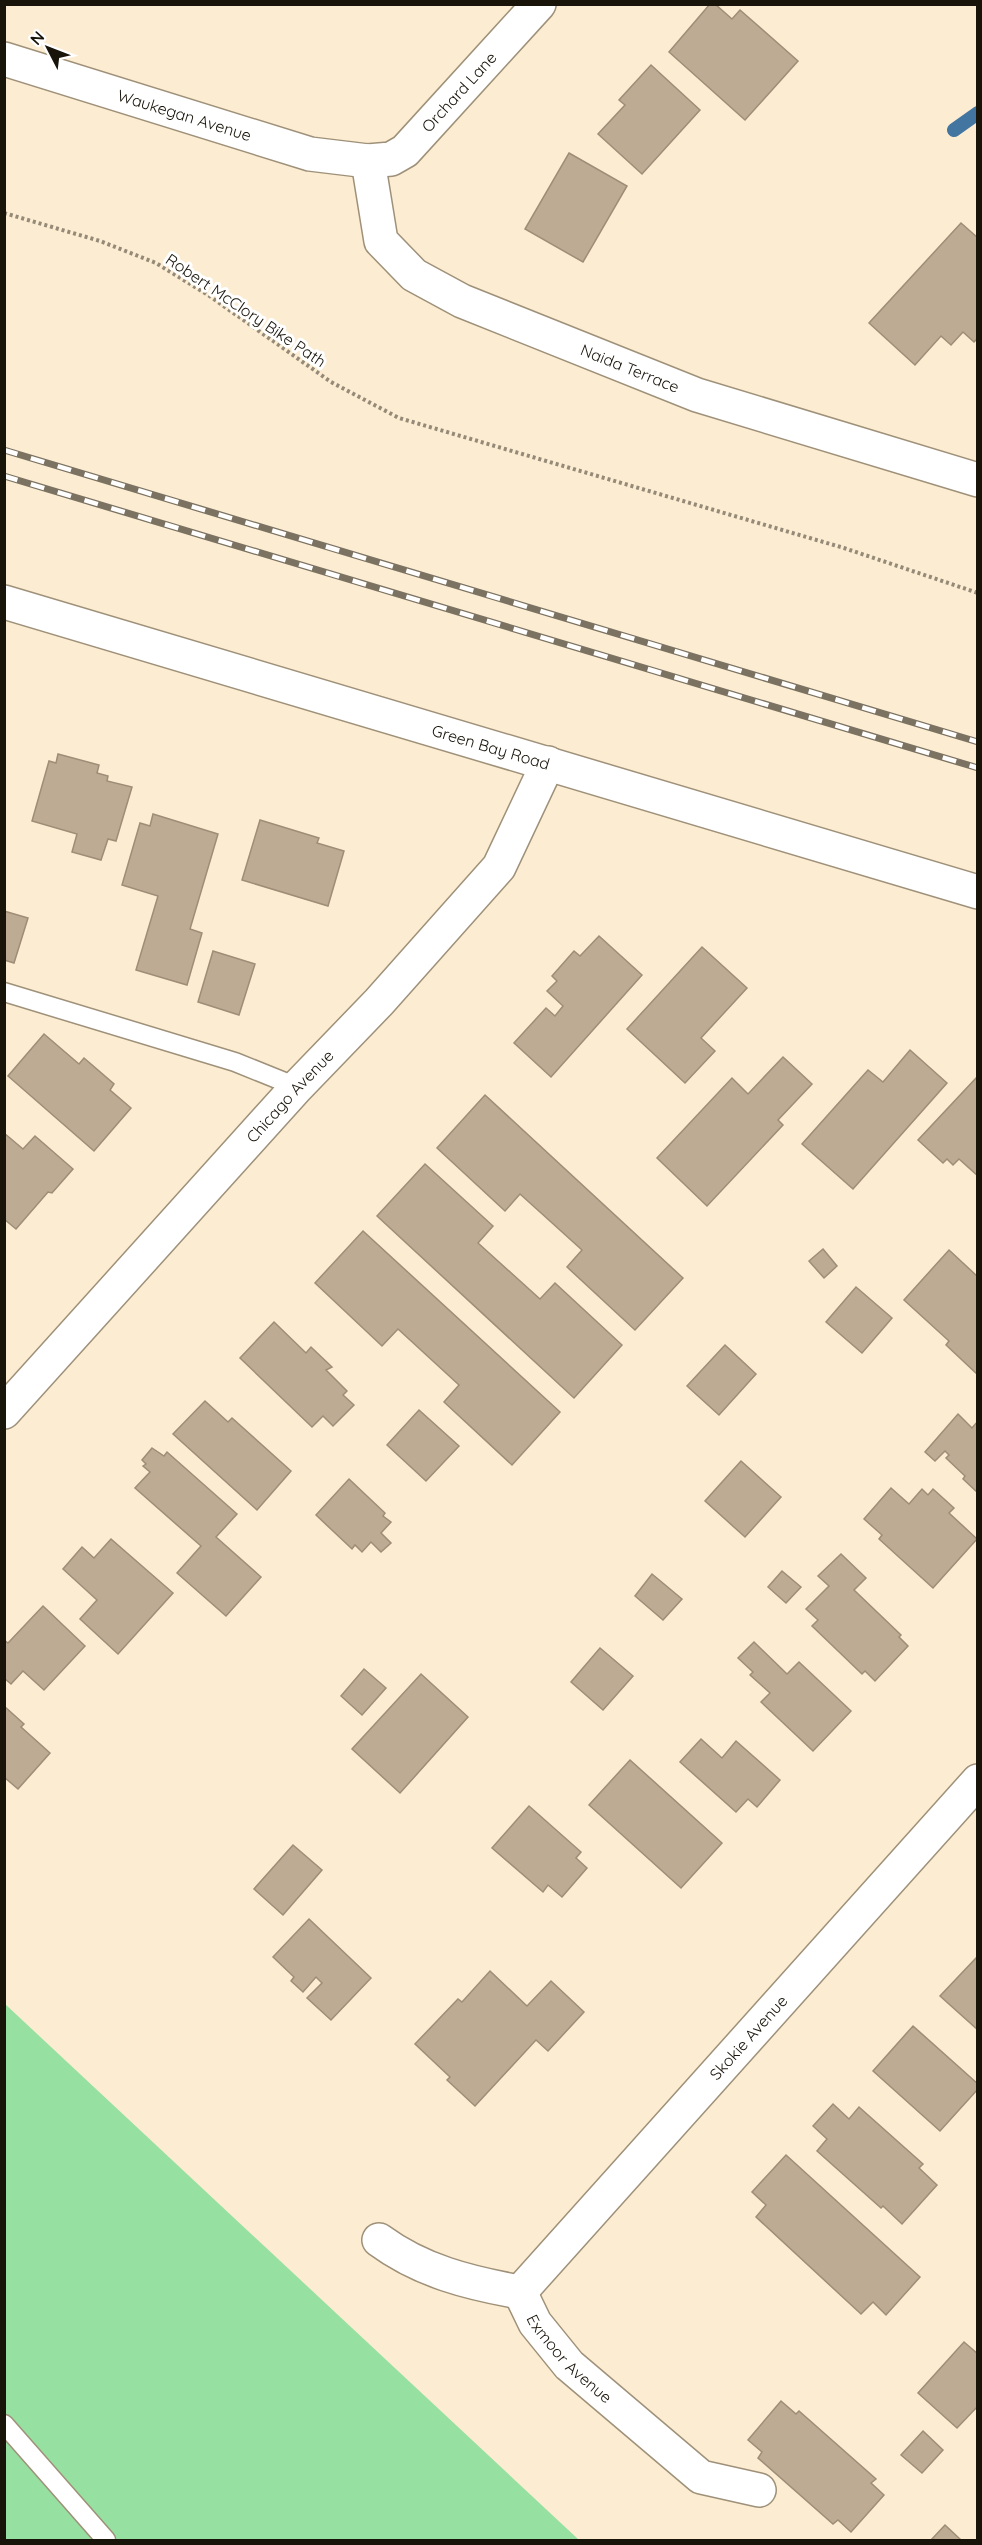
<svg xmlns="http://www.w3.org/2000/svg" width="982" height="2545" viewBox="0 0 982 2545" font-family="Quicksand,sans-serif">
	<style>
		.green { fill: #96e0a1 }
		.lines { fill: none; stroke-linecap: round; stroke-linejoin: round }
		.stream { stroke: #4275a0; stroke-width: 14 }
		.building { fill: #beab94; stroke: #9f8d77; stroke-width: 1.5 }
		.service-casing { stroke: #9f9179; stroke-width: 21 }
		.minor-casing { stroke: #9f9179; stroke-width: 36 }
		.tertiary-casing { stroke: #9f9179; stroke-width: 36 }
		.secondary-casing { stroke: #9f9179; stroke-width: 36 }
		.path { stroke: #958a77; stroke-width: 4; stroke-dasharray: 3 3; stroke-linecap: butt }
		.service { stroke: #fff; stroke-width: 18 }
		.minor { stroke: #fff; stroke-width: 33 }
		.tertiary { stroke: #fff; stroke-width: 33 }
		.secondary { stroke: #fff; stroke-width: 33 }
		.rail-casing { stroke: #7b7261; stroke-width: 7 }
		.rail { stroke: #fff; stroke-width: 4.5; stroke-dasharray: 14; stroke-linecap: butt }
		.labels { text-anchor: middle; stroke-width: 6; stroke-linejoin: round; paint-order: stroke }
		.street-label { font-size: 16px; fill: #19140a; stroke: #fff }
	</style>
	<rect width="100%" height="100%" fill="#fbecd2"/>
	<polygon class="green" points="5,2004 579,2540 5,2540"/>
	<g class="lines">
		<polyline class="stream" points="954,130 978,113"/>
	</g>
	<g class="building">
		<polygon points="710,4 715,4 732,19 740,10 798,61 745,120 669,52"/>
		<polygon points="651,65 700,110 642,174 598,134 625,105 619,100"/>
		<polygon points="569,153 627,186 583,262 525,229"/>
		<polygon points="961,223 978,238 978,338 974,342 963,332 951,345 941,336 915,365 869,323"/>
		<polygon points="58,754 99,765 97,773 108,776 107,781 132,787 116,841 108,839 101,860 72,852 77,834 32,821 49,761 56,763"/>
		<polygon points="153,814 218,834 190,929 202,933 187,985 136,970 158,896 122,885 140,823 150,826"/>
		<polygon points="260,820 319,838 317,843 344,851 328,906 242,880"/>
		<polygon points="4,911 28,918 14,963 4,960"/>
		<polygon points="599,936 642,975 551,1077 514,1043 546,1008 555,1016 563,1006 547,991 557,981 552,976 574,951 580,956"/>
		<polygon points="702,947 747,988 701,1038 715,1051 685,1083 627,1029"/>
		<polygon points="213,951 255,964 239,1015 198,1002"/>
		<polygon points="44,1034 79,1064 84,1058 114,1084 110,1090 131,1108 94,1151 8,1076"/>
		<polygon points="910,1050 947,1083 853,1189 802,1144 868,1070 883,1082"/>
		<polygon points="783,1057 812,1084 778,1120 783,1125 707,1206 657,1158 732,1078 748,1094"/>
		<polygon points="978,1076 978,1176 959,1159 953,1165 947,1159 943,1163 918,1140"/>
		<polygon points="485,1095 683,1278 635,1330 567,1267 582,1250 520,1194 505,1211 437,1148"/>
		<polygon points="4,1133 23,1149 35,1136 73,1169 52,1193 48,1192 16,1229 4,1219"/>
		<polygon points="425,1164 493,1226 478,1243 540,1299 555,1283 622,1345 574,1398 377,1216"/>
		<polygon points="363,1231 560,1412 512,1465 444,1402 459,1385 398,1329 382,1346 315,1283"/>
		<polygon points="823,1249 837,1266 824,1278 809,1261"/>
		<polygon points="949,1250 978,1277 978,1375 946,1345 949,1341 904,1300"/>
		<polygon points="856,1287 892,1318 862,1353 826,1322"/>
		<polygon points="274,1322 306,1353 311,1347 332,1367 326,1370 347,1391 343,1395 354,1405 333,1426 323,1416 312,1427 240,1358"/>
		<polygon points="725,1345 756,1374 719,1415 687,1386"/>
		<polygon points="205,1401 228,1422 232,1418 291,1471 257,1510 173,1434"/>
		<polygon points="419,1410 459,1446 426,1481 387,1445"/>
		<polygon points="958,1414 972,1428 978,1421 978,1493 963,1479 965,1476 946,1458 949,1455 945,1451 935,1461 925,1452"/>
		<polygon points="152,1448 164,1456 167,1452 237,1514 216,1537 261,1577 226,1616 177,1573 201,1546 135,1488 150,1472 143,1466 146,1464 142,1460"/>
		<polygon points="741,1461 781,1497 745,1537 705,1501"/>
		<polygon points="349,1479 385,1513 383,1516 391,1522 381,1533 391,1543 381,1552 371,1542 362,1552 355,1545 352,1549 316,1515"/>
		<polygon points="891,1488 909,1504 922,1489 928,1495 933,1489 954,1508 949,1513 977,1539 933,1588 879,1539 882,1535 864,1519"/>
		<polygon points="111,1539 173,1593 118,1654 80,1619 97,1600 63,1569 82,1547 94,1558"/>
		<polygon points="841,1554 866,1578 854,1590 901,1635 899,1637 908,1646 875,1681 865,1671 862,1674 812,1626 818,1620 806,1609 829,1586 818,1576"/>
		<polygon points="782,1571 801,1587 786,1603 768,1587"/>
		<polygon points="652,1574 682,1599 663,1620 635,1596"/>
		<polygon points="43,1606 85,1646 44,1690 23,1671 11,1684 4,1678 4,1640 8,1643"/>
		<polygon points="754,1642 787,1674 799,1662 851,1711 813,1751 761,1702 770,1693 750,1675 753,1672 738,1658"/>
		<polygon points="600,1648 633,1676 603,1710 571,1682"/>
		<polygon points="364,1669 386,1688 362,1715 341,1696"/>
		<polygon points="421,1674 468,1717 400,1793 352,1749"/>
		<polygon points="4,1706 24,1724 21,1727 50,1753 18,1789 4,1777"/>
		<polygon points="701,1739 722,1758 736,1741 780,1780 757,1807 748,1799 736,1812 680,1762"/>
		<polygon points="630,1760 722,1843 681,1888 589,1805"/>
		<polygon points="529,1806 581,1852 576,1858 587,1868 562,1897 548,1885 543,1892 492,1848"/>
		<polygon points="293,1845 322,1870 283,1915 254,1889"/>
		<polygon points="309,1919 371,1978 331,2020 307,1998 322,1983 316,1977 303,1992 291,1981 294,1977 273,1957"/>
		<polygon points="978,1956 978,2030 940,1996"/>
		<polygon points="490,1971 527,2006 551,1981 584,2012 548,2051 536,2040 475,2106 447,2080 450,2077 415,2044 458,1999 462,2002"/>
		<polygon points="913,2026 978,2084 978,2089 940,2131 873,2071"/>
		<polygon points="833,2104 849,2119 859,2107 923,2164 919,2168 937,2185 902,2224 883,2206 881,2208 817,2151 827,2139 813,2126"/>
		<polygon points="786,2155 920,2277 886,2315 873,2302 861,2314 756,2217 766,2205 752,2192"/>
		<polygon points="964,2342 978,2354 978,2406 957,2428 918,2393"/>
		<polygon points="781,2401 796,2414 799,2411 876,2479 871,2483 884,2495 851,2532 838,2520 833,2524 758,2458 762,2452 748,2440"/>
		<polygon points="923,2431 943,2450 922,2473 901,2455"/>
		<polygon points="945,2525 961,2540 931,2540"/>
	</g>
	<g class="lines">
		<defs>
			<g id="service">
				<polyline points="4,992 235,1062 297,1087"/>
				<polyline points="4,2424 106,2540"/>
			</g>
			<g id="minor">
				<path id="s1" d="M368 161 381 241 414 275 462 301 697 395 978 480"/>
				<path id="s2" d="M4 1412 297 1087 379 1002 499 867 548 763"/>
				<path d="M379 2240C421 2271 469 2283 520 2292"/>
				<path id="s3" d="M520 2292 978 1781"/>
				<path id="s4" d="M520 2292 535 2323 569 2365 701 2477 759 2490"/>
			</g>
			<g id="tertiary">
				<path id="s5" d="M4 59 310 154 368 161 391 159 405 151 539 4"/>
			</g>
			<g id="secondary">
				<path id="s6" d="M4 602 978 892"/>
			</g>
		</defs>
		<use href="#service" class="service-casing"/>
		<use href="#minor" class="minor-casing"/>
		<use href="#tertiary" class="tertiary-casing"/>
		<use href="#secondary" class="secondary-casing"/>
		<polyline class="path" points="4,213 100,241 156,263 208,295 331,382 399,418 844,548 978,593"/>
		<use href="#service" class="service"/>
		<use href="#minor" class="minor"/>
		<use href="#tertiary" class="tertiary"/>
		<use href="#secondary" class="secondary"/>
		<defs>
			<g id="rail">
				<polyline points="4,450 978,742"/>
				<polyline points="4,476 978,768"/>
			</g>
		</defs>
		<use href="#rail" class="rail-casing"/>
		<use href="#rail" class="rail"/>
	</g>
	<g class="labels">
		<g class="street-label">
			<text dy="6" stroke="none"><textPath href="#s5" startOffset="498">Orchard Lane</textPath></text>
			<text dy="6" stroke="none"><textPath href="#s5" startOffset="189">Waukegan Avenue</textPath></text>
			<text transform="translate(246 310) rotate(34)" y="6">Robert McClory Bike Path</text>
			<text dy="6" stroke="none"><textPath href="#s1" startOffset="364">Naida Terrace</textPath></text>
			<text dy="6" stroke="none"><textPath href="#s6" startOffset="508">Green Bay Road</textPath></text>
			<text dy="6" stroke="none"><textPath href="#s2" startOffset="426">Chicago Avenue</textPath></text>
			<text dy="6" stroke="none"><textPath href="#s3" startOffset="342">Skokie Avenue</textPath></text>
			<text dy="6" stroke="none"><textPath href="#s4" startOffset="84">Exmoor Avenue</textPath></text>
		</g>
	</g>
	<rect width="982" height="2545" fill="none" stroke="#19140a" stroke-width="12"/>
	<g transform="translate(48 48) rotate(312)" stroke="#ffffff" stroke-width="4.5" paint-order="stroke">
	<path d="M0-4.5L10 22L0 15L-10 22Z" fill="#19140a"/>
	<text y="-9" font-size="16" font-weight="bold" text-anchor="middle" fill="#19140a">N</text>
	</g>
</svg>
